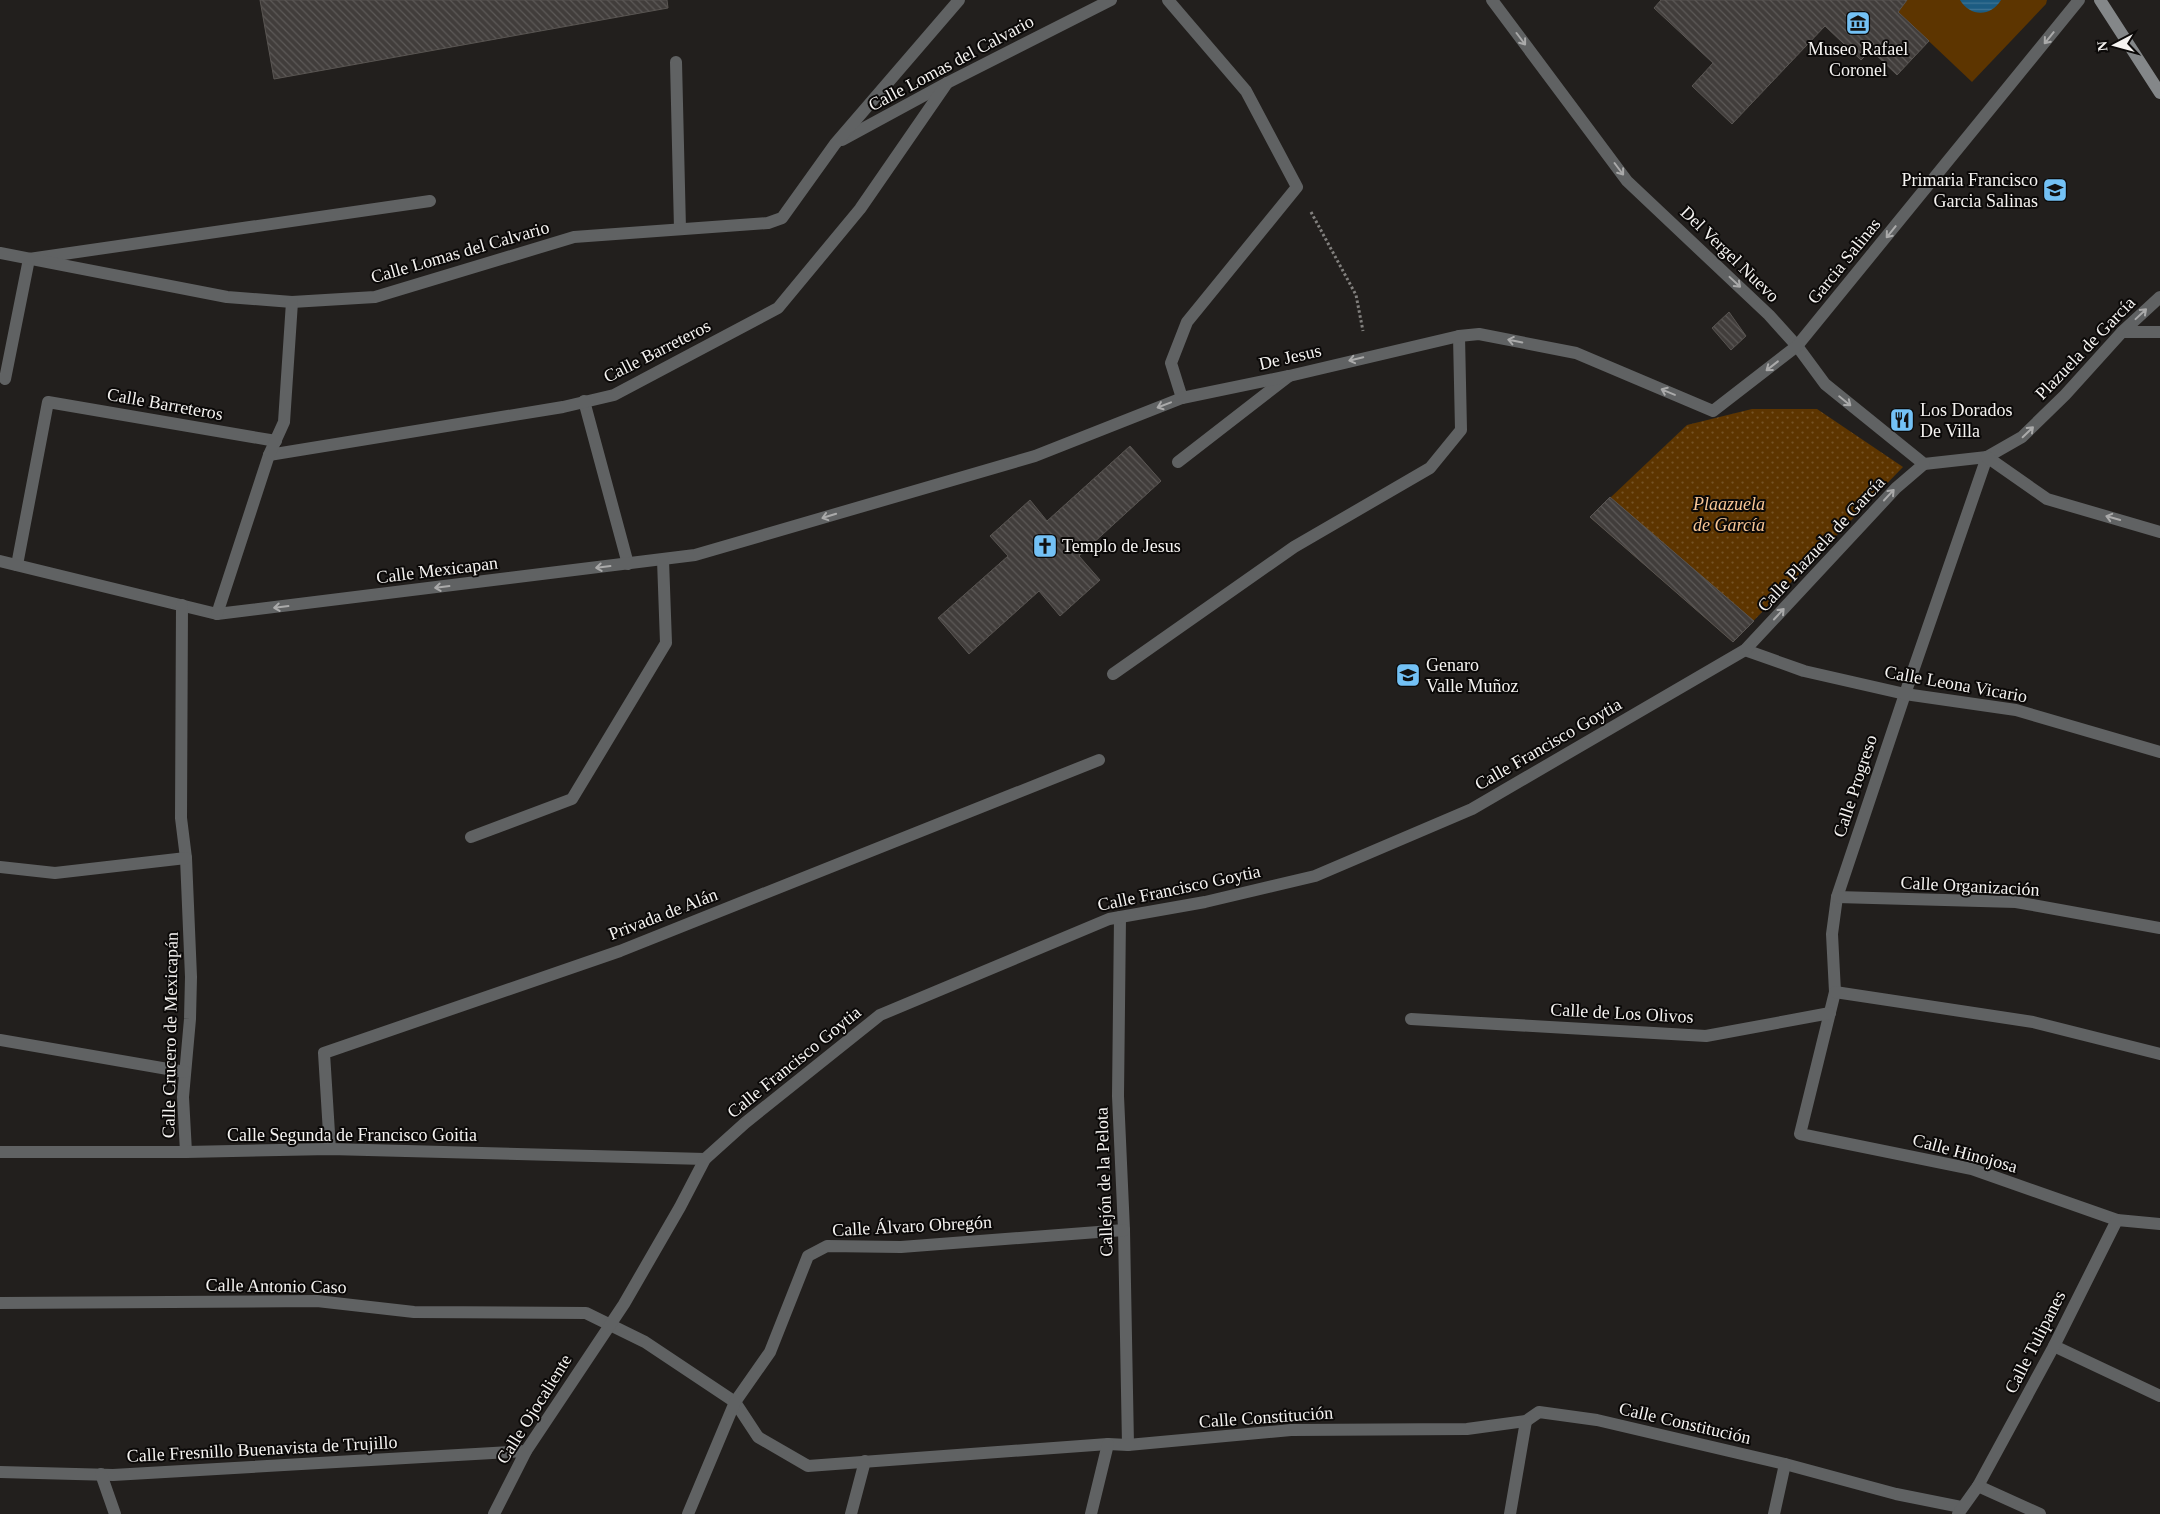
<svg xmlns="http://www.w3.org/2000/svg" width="2160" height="1514" viewBox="0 0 2160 1514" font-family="'Times New Roman',serif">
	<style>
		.green { fill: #5d3500 }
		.park { fill: url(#park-dots) }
		.water { fill: url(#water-rules) }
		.building { fill: url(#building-back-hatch); stroke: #595552 }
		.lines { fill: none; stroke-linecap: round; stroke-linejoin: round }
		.path { stroke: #82807e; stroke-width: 3; stroke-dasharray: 2.5 2.5; stroke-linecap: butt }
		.lane { stroke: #606263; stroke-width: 12 }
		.street { stroke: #606263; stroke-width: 12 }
		.secondary { stroke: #848789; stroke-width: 12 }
		.oneway { stroke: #aaa }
		.labels { text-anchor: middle; stroke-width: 4; stroke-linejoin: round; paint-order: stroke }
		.poi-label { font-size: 18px; fill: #f5f3f1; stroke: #0b0908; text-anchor: start }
		.street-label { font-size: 18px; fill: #f5f3f1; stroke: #0b0908 }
		.park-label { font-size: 18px; font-style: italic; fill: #f9c797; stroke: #0b0908 }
	</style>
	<defs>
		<pattern id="park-dots" width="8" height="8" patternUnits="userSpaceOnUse" patternTransform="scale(1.25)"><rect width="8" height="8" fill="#5d3500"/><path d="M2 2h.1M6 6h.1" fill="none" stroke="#755326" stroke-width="1.8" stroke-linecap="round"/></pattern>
		<pattern id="water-rules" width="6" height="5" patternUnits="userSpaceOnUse" patternTransform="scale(1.25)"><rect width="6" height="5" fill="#1c5c82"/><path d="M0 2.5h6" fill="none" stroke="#3e7494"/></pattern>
		<pattern id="building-back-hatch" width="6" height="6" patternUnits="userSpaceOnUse" patternTransform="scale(1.25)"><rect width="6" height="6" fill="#413d3b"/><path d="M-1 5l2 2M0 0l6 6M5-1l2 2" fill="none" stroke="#5d5a58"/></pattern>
	</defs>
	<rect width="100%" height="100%" fill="#221f1d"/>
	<polygon class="green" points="1907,0 2047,0 2046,4 1972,82 1898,12"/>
	<polygon class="park" points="1752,409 1817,409 1903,467 1733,642 1590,517 1687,425"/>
	<path class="water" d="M1960 0H2001C1991 17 1970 17 1960 0Z"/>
	<g class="building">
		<polygon points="260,0 667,0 668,8 274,79"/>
		<polygon points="1661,0 1907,0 1898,12 1929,41 1897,75 1871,50 1861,60 1825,26 1732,124 1692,86 1713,63 1654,8"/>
		<polygon points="1729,312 1746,336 1731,350 1712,328"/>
		<polygon points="1130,446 1161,481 1079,556 1100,580 1060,616 1039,591 969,654 938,618 1008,556 990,536 1030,500 1047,521"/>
		<polygon points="1610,497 1754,621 1733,642 1590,517"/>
	</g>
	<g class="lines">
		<polyline class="path" points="1311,212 1356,295 1363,331"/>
		<g class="lane">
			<polyline points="676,62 680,229"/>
			<polyline points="5,379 29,259 430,201"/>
			<polyline points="1178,462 1289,376"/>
			<polyline points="17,565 48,402 276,441"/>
			<polyline points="1113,674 1294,547 1430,468 1461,430 1459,336"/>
		</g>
		<g class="street">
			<polyline points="1168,0 1246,91 1297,187 1187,322 1171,363 1182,398"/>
			<polyline points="1492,0 1627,181 1769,315 1797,346 1825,384 1924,464 1987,457 2022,437 2065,395 2122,332 2160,297"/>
			<polyline points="842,140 947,83 1111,0"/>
			<polyline points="0,253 227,297 292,302 375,297 574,237 768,223 782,218 835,144 959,0"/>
			<polyline points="2122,332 2160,332"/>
			<polyline points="584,401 628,564"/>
			<polyline points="269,455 563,407 614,395 778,308 860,209 947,83"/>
			<polyline points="1987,457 1905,694 1837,897 1832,934 1835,992 1800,1134 1972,1169 2117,1220"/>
			<polyline points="1987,457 2047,499 2160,532"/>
			<polyline points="0,561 217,614 695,555 1035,456 1182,398 1289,376 1459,336 1479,334 1576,353 1713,411 1797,346 2079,0"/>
			<polyline points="182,605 181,818 186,858 191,977 190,1019 183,1097 186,1152"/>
			<polyline points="217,614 269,455 284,422 292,302"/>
			<polyline points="1745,650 1804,671 1905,694 2016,710 2160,752"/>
			<polyline points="471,837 572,799 666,643 663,560"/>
			<polyline points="0,867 55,873 186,858"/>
			<polyline points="1837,897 2016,902 2160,928"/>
			<polyline points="1120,917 1118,1096 1124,1230 1128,1445"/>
			<polyline points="1835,992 2033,1022 2160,1054"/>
			<polyline points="1411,1019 1706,1036 1830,1013"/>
			<polyline points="0,1040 185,1072"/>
			<polyline points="330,1149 324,1053 620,951 1099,760"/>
			<polyline points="0,1152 186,1152 330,1149 705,1159"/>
			<polyline points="0,1303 317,1301 414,1312 586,1313 645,1342 735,1402 758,1437 808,1466 1108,1444 1128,1445 1291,1430 1467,1429 1526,1421 1539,1412 1597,1420 1785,1464 1896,1494 1961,1507"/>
			<polyline points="2054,1346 2160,1396"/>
			<polyline points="0,1472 113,1475 526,1451"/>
			<polyline points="101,1474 115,1514"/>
			<polyline points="1978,1486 2040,1514"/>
			<polyline points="494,1514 526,1451 624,1304 680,1207 705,1159 745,1123 880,1015 1109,919 1205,902 1315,876 1472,809 1745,650 1896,488 1924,464"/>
			<polyline points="688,1514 735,1402 770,1352 808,1256 827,1246 901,1247 1124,1230"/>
			<polyline points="851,1514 865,1461"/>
			<polyline points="1091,1514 1108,1444"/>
			<polyline points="1510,1514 1526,1421"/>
			<polyline points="1774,1514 1785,1464"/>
			<polyline points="1958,1514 1978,1486 2054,1346 2117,1220 2160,1224"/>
		</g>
		<polyline class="secondary" points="2100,0 2160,93"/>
	</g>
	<defs><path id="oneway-shaft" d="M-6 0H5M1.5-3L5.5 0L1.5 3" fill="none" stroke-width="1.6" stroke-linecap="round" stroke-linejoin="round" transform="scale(1.25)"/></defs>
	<g class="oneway">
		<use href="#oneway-shaft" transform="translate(2049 38) rotate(129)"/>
		<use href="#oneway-shaft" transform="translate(1521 39) rotate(53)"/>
		<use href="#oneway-shaft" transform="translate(1619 169) rotate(53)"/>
		<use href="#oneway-shaft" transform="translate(1891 232) rotate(129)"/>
		<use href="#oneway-shaft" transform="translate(1735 282) rotate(43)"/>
		<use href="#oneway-shaft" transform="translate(2141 314) rotate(-43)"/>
		<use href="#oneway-shaft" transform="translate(1515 341) rotate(-169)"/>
		<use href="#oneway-shaft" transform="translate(1356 359) rotate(166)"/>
		<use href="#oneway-shaft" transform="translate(1772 366) rotate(142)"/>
		<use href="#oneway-shaft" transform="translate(1668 392) rotate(-157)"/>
		<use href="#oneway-shaft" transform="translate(1845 401) rotate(39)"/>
		<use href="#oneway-shaft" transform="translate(1164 405) rotate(159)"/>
		<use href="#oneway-shaft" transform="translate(2028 432) rotate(-44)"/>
		<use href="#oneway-shaft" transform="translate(1889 495) rotate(-47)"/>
		<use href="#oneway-shaft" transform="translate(829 516) rotate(163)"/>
		<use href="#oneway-shaft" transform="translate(2113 518) rotate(-164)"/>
		<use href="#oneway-shaft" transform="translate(603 567) rotate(173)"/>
		<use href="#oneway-shaft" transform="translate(442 587) rotate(173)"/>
		<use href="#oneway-shaft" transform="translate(281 607) rotate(173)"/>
		<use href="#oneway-shaft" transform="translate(1779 614) rotate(-47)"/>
	</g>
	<defs>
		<symbol id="museum-square" viewBox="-11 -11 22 22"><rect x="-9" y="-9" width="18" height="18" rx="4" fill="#73c1f5" stroke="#0b0908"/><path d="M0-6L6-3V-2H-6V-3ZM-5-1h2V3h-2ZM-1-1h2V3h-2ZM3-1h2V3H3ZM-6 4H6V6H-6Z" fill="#111"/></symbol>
		<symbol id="school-square" viewBox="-11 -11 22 22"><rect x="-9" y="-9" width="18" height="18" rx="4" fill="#73c1f5" stroke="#0b0908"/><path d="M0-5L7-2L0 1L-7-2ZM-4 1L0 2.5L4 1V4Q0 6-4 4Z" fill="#111"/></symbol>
		<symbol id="restaurant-square" viewBox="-11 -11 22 22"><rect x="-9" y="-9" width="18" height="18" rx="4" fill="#73c1f5" stroke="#0b0908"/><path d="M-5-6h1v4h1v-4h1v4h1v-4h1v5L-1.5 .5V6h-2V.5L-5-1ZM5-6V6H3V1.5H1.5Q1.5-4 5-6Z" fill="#111"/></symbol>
		<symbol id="church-square" viewBox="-11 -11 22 22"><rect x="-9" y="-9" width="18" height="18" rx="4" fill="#73c1f5" stroke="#0b0908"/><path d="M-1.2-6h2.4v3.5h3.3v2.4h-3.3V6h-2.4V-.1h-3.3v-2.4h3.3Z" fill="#111"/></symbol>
	</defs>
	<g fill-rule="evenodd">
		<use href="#museum-square" x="1844" y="9" width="28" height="28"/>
		<use href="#school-square" x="2041" y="176" width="28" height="28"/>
		<use href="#restaurant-square" x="1888" y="406" width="28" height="28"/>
		<use href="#church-square" x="1031" y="532" width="28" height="28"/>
		<use href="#school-square" x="1394" y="661" width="28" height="28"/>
	</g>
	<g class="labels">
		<g class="poi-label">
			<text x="1858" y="55" text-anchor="middle">Museo Rafael<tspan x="1858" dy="21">Coronel</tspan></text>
			<text x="2038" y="186" text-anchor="end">Primaria Francisco<tspan x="2038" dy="21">Garcia Salinas</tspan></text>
			<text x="1920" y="416">Los Dorados<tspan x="1920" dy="21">De Villa</tspan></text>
			<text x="1062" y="552">Templo de Jesus</text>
			<text x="1426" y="671">Genaro<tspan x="1426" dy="21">Valle Muñoz</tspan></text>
		</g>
		<g class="street-label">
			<text transform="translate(951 63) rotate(-28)" y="6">Calle Lomas del Calvario</text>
			<text transform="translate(460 252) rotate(-16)" y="6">Calle Lomas del Calvario</text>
			<text transform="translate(1730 254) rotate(44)" y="6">Del Vergel Nuevo</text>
			<text transform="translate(1844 261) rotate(-51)" y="6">Garcia Salinas</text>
			<text transform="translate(2085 348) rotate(-46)" y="6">Plazuela de García</text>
			<text transform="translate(657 351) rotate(-27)" y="6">Calle Barreteros</text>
			<text transform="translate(1290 357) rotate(-13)" y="6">De Jesus</text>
			<text transform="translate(165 404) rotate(10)" y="6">Calle Barreteros</text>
			<text transform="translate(1821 544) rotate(-47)" y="6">Calle Plazuela de García</text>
			<text transform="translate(437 570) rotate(-7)" y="6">Calle Mexicapan</text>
			<text transform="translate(1956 684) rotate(10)" y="6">Calle Leona Vicario</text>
			<text transform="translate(1548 744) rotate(-30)" y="6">Calle Francisco Goytia</text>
			<text transform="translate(1855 786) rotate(-72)" y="6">Calle Progreso</text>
			<text transform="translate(1970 886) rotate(3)" y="6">Calle Organización</text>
			<text transform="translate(1179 888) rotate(-12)" y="6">Calle Francisco Goytia</text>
			<text transform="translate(663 914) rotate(-21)" y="6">Privada de Alán</text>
			<text transform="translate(1622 1013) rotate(3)" y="6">Calle de Los Olivos</text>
			<text transform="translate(170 1035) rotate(-89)" y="6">Calle Crucero de Mexicapán</text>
			<text transform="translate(794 1062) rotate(-39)" y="6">Calle Francisco Goytia</text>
			<text x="352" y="1141">Calle Segunda de Francisco Goitia</text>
			<text transform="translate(1965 1153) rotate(15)" y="6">Calle Hinojosa</text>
			<text transform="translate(1104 1182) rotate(-92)" y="6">Callejón de la Pelota</text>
			<text transform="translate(912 1226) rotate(-3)" y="6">Calle Álvaro Obregón</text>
			<text transform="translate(276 1286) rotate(1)" y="6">Calle Antonio Caso</text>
			<text transform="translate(2035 1342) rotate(-63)" y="6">Calle Tulipanes</text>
			<text transform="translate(534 1409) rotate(-58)" y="6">Calle Ojocaliente</text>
			<text transform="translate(1266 1417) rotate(-4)" y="6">Calle Constitución</text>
			<text transform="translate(1685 1423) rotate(13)" y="6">Calle Constitución</text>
			<text transform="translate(262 1449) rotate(-3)" y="6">Calle Fresnillo Buenavista de Trujillo</text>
		</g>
		<g class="park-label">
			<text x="1729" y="510">Plaazuela<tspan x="1729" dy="21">de García</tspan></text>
		</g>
	</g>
	<g transform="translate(2115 45) rotate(264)" stroke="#0b0908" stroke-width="4" paint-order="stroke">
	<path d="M0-4L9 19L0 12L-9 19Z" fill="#f5f3f1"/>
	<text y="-8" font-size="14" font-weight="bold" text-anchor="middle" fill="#f5f3f1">N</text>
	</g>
</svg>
